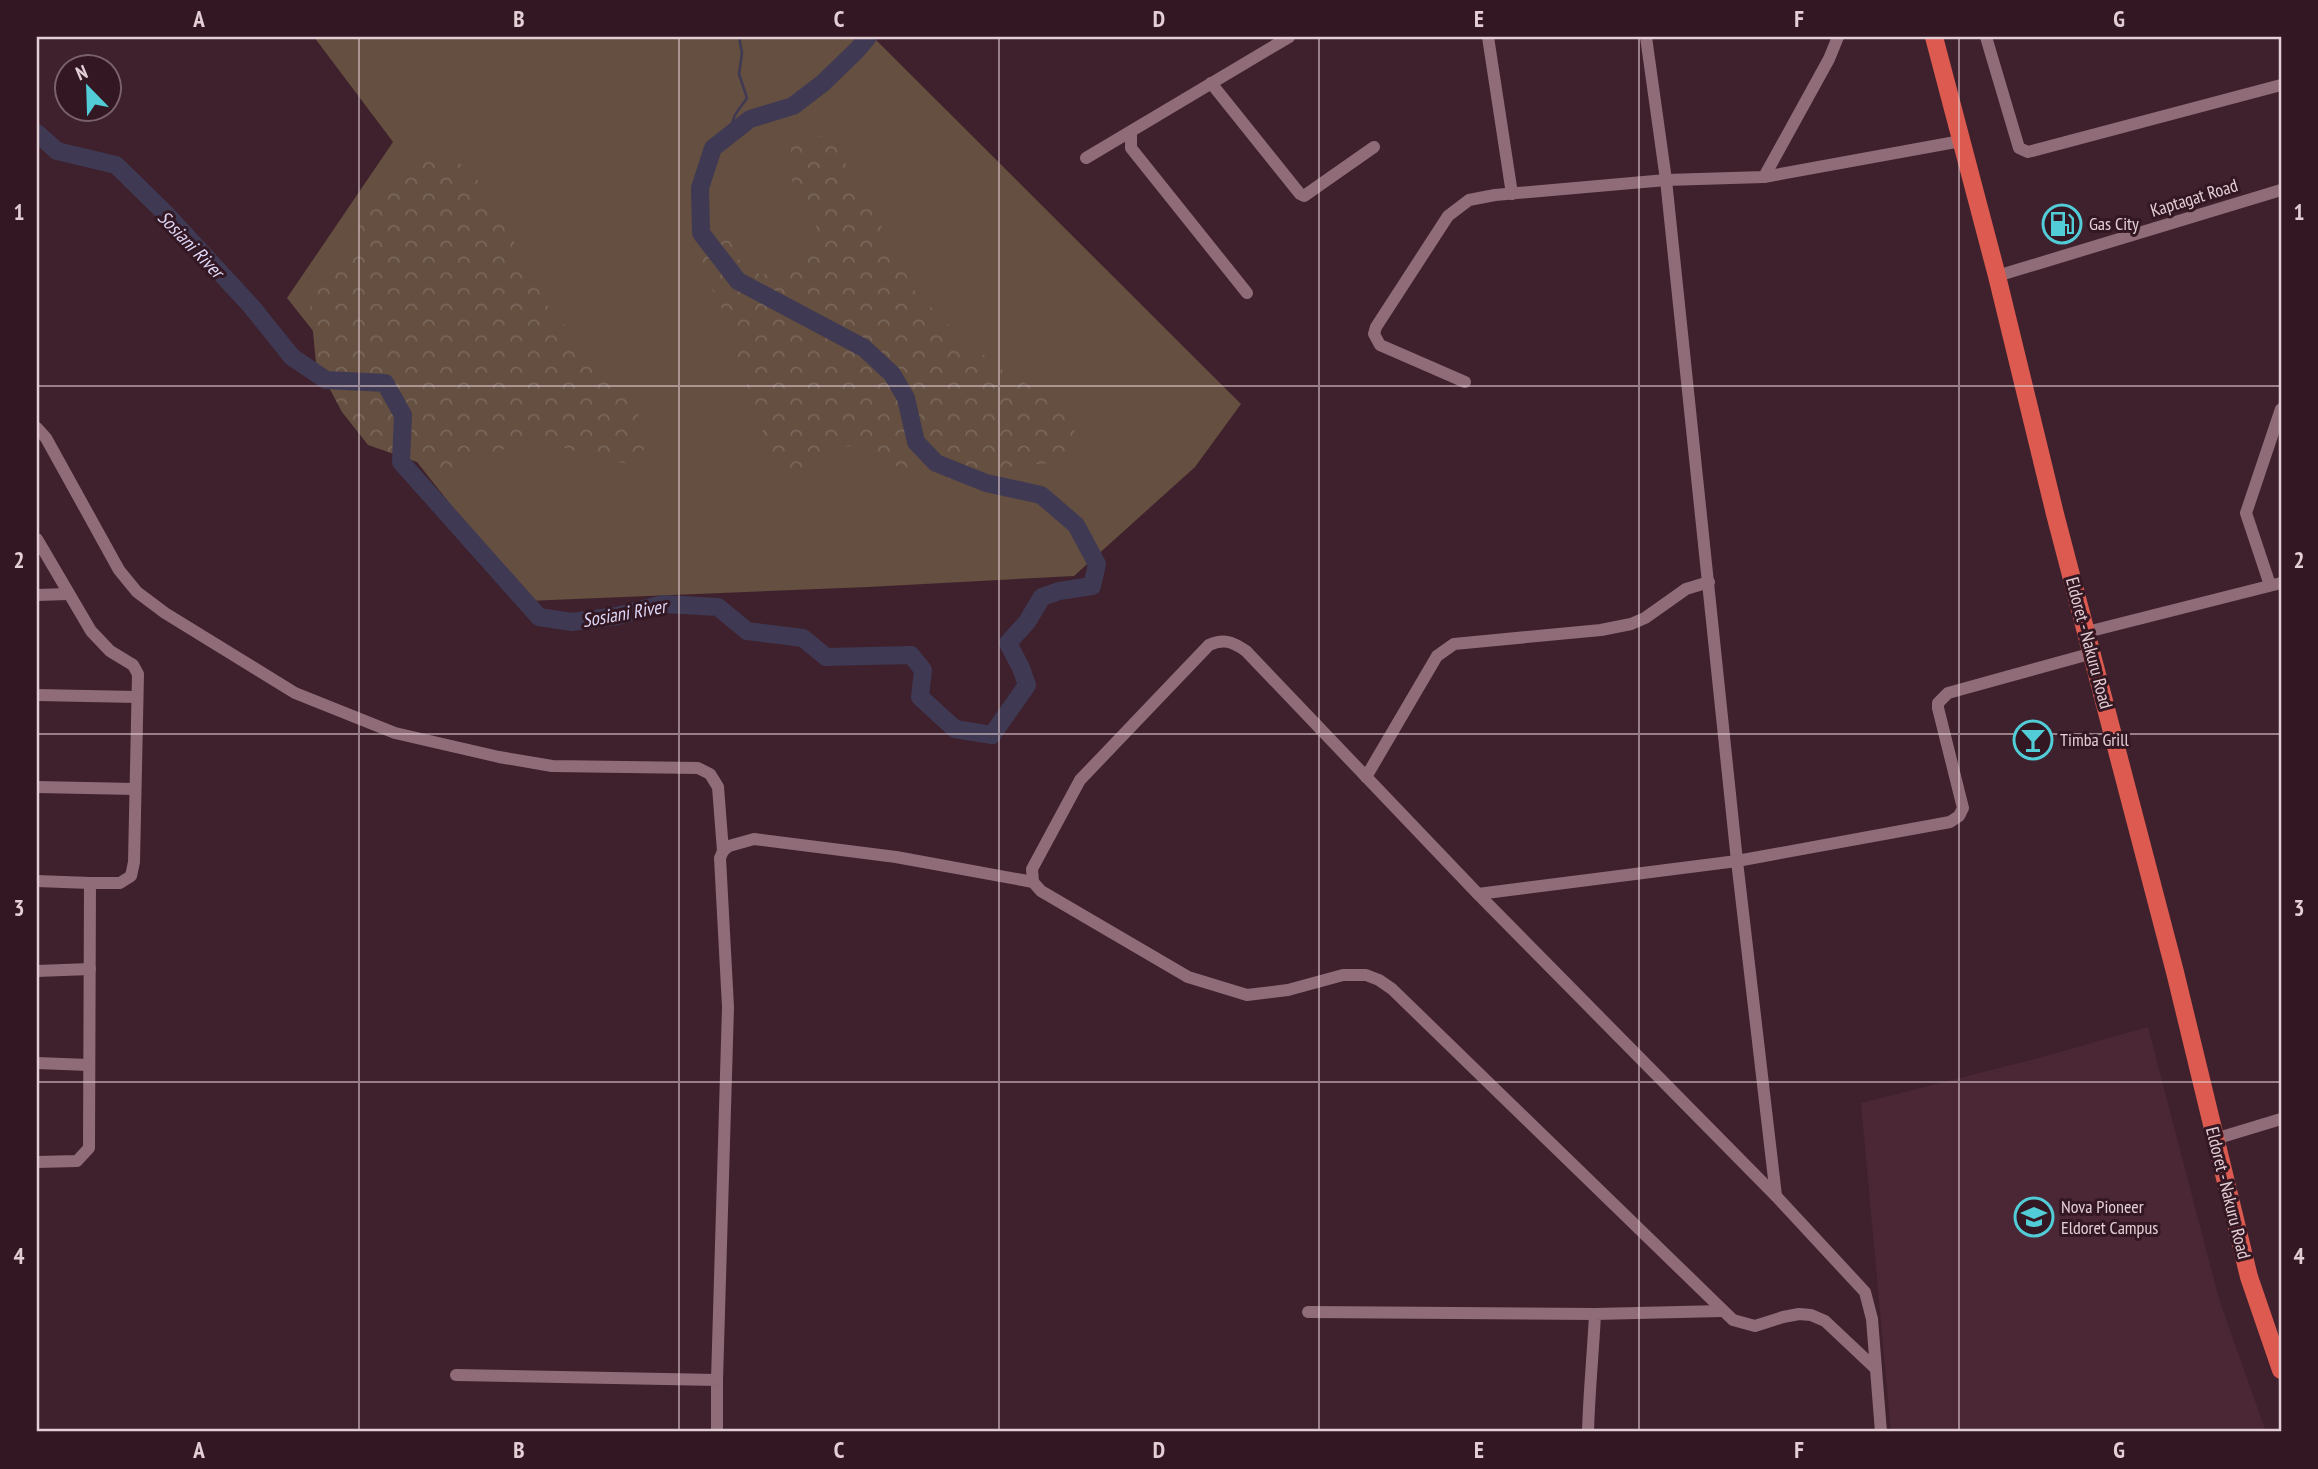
<svg xmlns="http://www.w3.org/2000/svg" width="2318" height="1469" viewBox="0 0 2318 1469" font-family="'PT Sans Narrow',sans-serif">
	<style>
		.built { fill: #4b2735 }
		.green { fill: #644f40 }
		.forest { fill: url(#forest-crowns) }
		.lines { fill: none; stroke-linecap: round; stroke-linejoin: round }
		.stream { stroke: #3f3953; stroke-width: 2.5 }
		.river { stroke: #3f3953; stroke-width: 18 }
		.minor { stroke: #8f6c78; stroke-width: 12 }
		.highway { stroke: #dc5a4f; stroke-width: 18 }
		.grid { fill: none; stroke: #e3cfd5; stroke-width: 2; stroke-opacity: 0.55 }
		.labels { text-anchor: middle; stroke-width: 6; stroke-linejoin: round; paint-order: stroke }
		.street-label { font-size: 18px; fill: #e3cfd5; stroke: #331722 }
		.poi-label { font-size: 18px; fill: #e3cfd5; stroke: #331722; text-anchor: start }
		.water-label { font-size: 19px; font-style: italic; fill: #ded8f8; stroke: #331722 }
		.neatline { fill: none; stroke: #e3cfd5; stroke-width: 2.5 }
		.grid-label { font-size: 23px; text-anchor: middle; font-weight: bold; fill: #e3cfd5 }
	</style>
	<defs>
		<pattern id="forest-crowns" width="20" height="18" patternUnits="userSpaceOnUse" patternTransform="scale(1.75)"><rect width="20" height="18" fill="#644f40"/><path d="M2 6a3 3 0 1 1 6 0M12 15a3 3 0 1 1 6 0" fill="none" stroke="#7a675b"/></pattern>
	</defs>
	<rect width="100%" height="100%" fill="#3e212c"/>
	<polygon class="built" points="2148,1027 2219,1299 2266,1432 1891,1432 1861,1103 2039,1058"/>
	<polygon class="green" points="314,37 873,37 1241,404 1195,467 1074,576 868,587 527,601 287,298 393,142"/>
	<g class="forest">
		<polygon points="815,133 839,150 860,193 891,241 912,288 962,338 1004,371 1057,402 1075,430 1063,462 973,470 943,482 899,468 869,445 823,448 803,470 790,478 774,471 763,432 719,300 701,273 701,240 724,230 740,261 762,276 821,242 812,213 792,183 791,148"/>
		<polygon points="430,155 467,166 492,200 551,312 585,346 638,413 647,439 642,455 630,464 612,461 539,441 510,447 443,471 368,445 342,412 316,363 310,302 347,249 373,201 401,169"/>
	</g>
	<g class="lines">
		<path class="stream" d="M732 133C730 117 739 110 747 98L739 74 742 53 739 37"/>
		<polyline class="river" points="37,133 57,151 116,165 167,215 251,306 292,357 326,380 385,383 403,415 401,462 539,617 572,622 617,616 663,604 718,607 747,631 803,638 826,657 911,655 923,670 920,697 955,729 992,735 1027,685 1021,668 1008,643 1027,622 1042,597 1059,591 1092,586 1097,564 1076,525 1041,495 986,483 936,463 916,442 906,398 892,374 864,348 738,281 701,233 700,188 713,148 750,119 793,106 823,83 857,50 868,37"/>
		<g class="minor">
			<polyline points="1488,37 1512,194"/>
			<polyline points="1646,37 1666,180 1737,861 1776,1196"/>
			<polyline points="1986,37 2019,148 2028,152 2281,85"/>
			<polyline points="1211,83 1300,194 1304,196 1374,147"/>
			<polyline points="1131,132 1131,148 1247,293"/>
			<polyline points="1086,158 1289,37"/>
			<polyline points="1764,177 1829,59 1838,37"/>
			<polyline points="1997,276 2281,190"/>
			<polyline points="1465,382 1380,345 1374,334 1376,327 1448,216 1469,200 1495,195 1666,180 1764,177 1961,141"/>
			<polyline points="37,428 46,438 119,570 137,592 165,613 295,693 395,733 499,757 552,766 698,768 710,774 718,787 723,851"/>
			<polyline points="37,539 91,631 110,651 133,665 138,674 134,862 131,876 120,883 90,883 89,1148 77,1161 37,1162"/>
			<polyline points="2270,585 2246,513 2281,409"/>
			<polyline points="37,595 68,594"/>
			<polyline points="2087,632 2281,583"/>
			<polyline points="37,695 137,697"/>
			<polyline points="1366,777 1437,656 1454,644 1601,630 1631,624 1645,618 1686,589 1709,582"/>
			<polyline points="37,787 135,789"/>
			<polyline points="37,881 90,883"/>
			<path d="M1033 882 1032 869 1080 780 1209 645C1224 638 1233 642 1246 651L1478 894 1776 1196 1865 1292 1872 1319 1881 1432"/>
			<polyline points="1478,894 1737,861 1950,822 1959,816 1963,808 1938,708 1938,703 1948,693 2093,653"/>
			<polyline points="37,971 90,969"/>
			<polyline points="37,1063 89,1065"/>
			<polyline points="2215,1139 2281,1119"/>
			<polyline points="1308,1312 1595,1314"/>
			<polyline points="456,1375 717,1380 717,1432"/>
			<polyline points="717,1380 728,1007 720,858 723,851 729,846 754,839 896,857 1033,882 1041,891 1188,977 1247,995 1288,990 1343,975 1366,975 1379,980 1392,989 1733,1320 1755,1326 1783,1317 1799,1314 1811,1315 1825,1321 1876,1369"/>
			<path d="M1588 1432C1589 1393 1593 1354 1595 1314L1722 1311"/>
		</g>
		<polyline class="highway" points="1934,37 1997,276 2055,514 2175,972 2249,1277 2281,1370"/>
	</g>
	<path class="grid" d="M359 37V1432M679 37V1432M999 37V1432M1319 37V1432M1639 37V1432M1959 37V1432M37 386H2281M37 734H2281M37 1082H2281"/>
	<defs>
		<symbol id="fuel-ring" viewBox="-11 -11 22 22"><circle r="9.5" fill="#331722" stroke="#52ccd6" stroke-width="1.5"/><path d="M-5.5-6h7V0h2V4h1.3V-2.5L3-4.5l.8-.8L6-3V5H2.5V1h-1V6h-7ZM-4.2-4.7v3.2H.2V-4.7Z" fill="#52ccd6"/></symbol>
		<symbol id="bar-ring" viewBox="-11 -11 22 22"><circle r="9.5" fill="#331722" stroke="#52ccd6" stroke-width="1.5"/><path d="M-6-5H6L.8 .8V4.5H3.5V6h-7V4.5H-.8V.8Z" fill="#52ccd6"/></symbol>
		<symbol id="school-ring" viewBox="-11 -11 22 22"><circle r="9.5" fill="#331722" stroke="#52ccd6" stroke-width="1.5"/><path d="M0-5L7-2L0 1L-7-2ZM-4 1L0 2.5L4 1V4Q0 6-4 4Z" fill="#52ccd6"/></symbol>
	</defs>
	<g fill-rule="evenodd">
		<use href="#fuel-ring" x="2040" y="202" width="44" height="44"/>
		<use href="#bar-ring" x="2011" y="718" width="44" height="44"/>
		<use href="#school-ring" x="2012" y="1195" width="44" height="44"/>
	</g>
	<g class="labels">
		<g class="street-label">
			<text transform="translate(2194 198) rotate(-17)" y="6">Kaptagat Road</text>
			<text transform="translate(2089 643) rotate(75)" y="6">Eldoret - Nakuru Road</text>
			<text transform="translate(2228 1193) rotate(76)" y="6">Eldoret - Nakuru Road</text>
		</g>
		<g class="poi-label">
			<text x="2089" y="230">Gas City</text>
			<text x="2060" y="746">Timba Grill</text>
			<text x="2061" y="1213">Nova Pioneer<tspan x="2061" dy="21">Eldoret Campus</tspan></text>
		</g>
		<g class="water-label">
			<text transform="translate(191 244) rotate(46)" y="7">Sosiani River</text>
			<text transform="translate(624 613) rotate(-10)" y="7">Sosiani River</text>
		</g>
	</g>
	<rect width="2318" height="1469" fill="none" stroke="#331722" stroke-width="77"/>
	<g transform="translate(88 88) rotate(337)"><circle r="33" fill="#331722" stroke="#79616a" stroke-width="2"/>
	<path d="M0-5L12 26L0 18L-12 26Z" fill="#52ccd6"/>
	<text y="-10" font-size="19" font-weight="bold" text-anchor="middle" fill="#e3cfd5">N</text>
	</g>
	<rect x="38" y="38" width="2242" height="1392" class="neatline"/>
	<g class="grid-label">
		<text x="199" y="27">A</text>
		<text x="519" y="27">B</text>
		<text x="839" y="27">C</text>
		<text x="1159" y="27">D</text>
		<text x="1479" y="27">E</text>
		<text x="1799" y="27">F</text>
		<text x="2119" y="27">G</text>
		<text x="19" y="220">1</text>
		<text x="2299" y="220">1</text>
		<text x="19" y="568">2</text>
		<text x="2299" y="568">2</text>
		<text x="19" y="916">3</text>
		<text x="2299" y="916">3</text>
		<text x="19" y="1264">4</text>
		<text x="2299" y="1264">4</text>
		<text x="199" y="1458">A</text>
		<text x="519" y="1458">B</text>
		<text x="839" y="1458">C</text>
		<text x="1159" y="1458">D</text>
		<text x="1479" y="1458">E</text>
		<text x="1799" y="1458">F</text>
		<text x="2119" y="1458">G</text>
	</g>
</svg>
